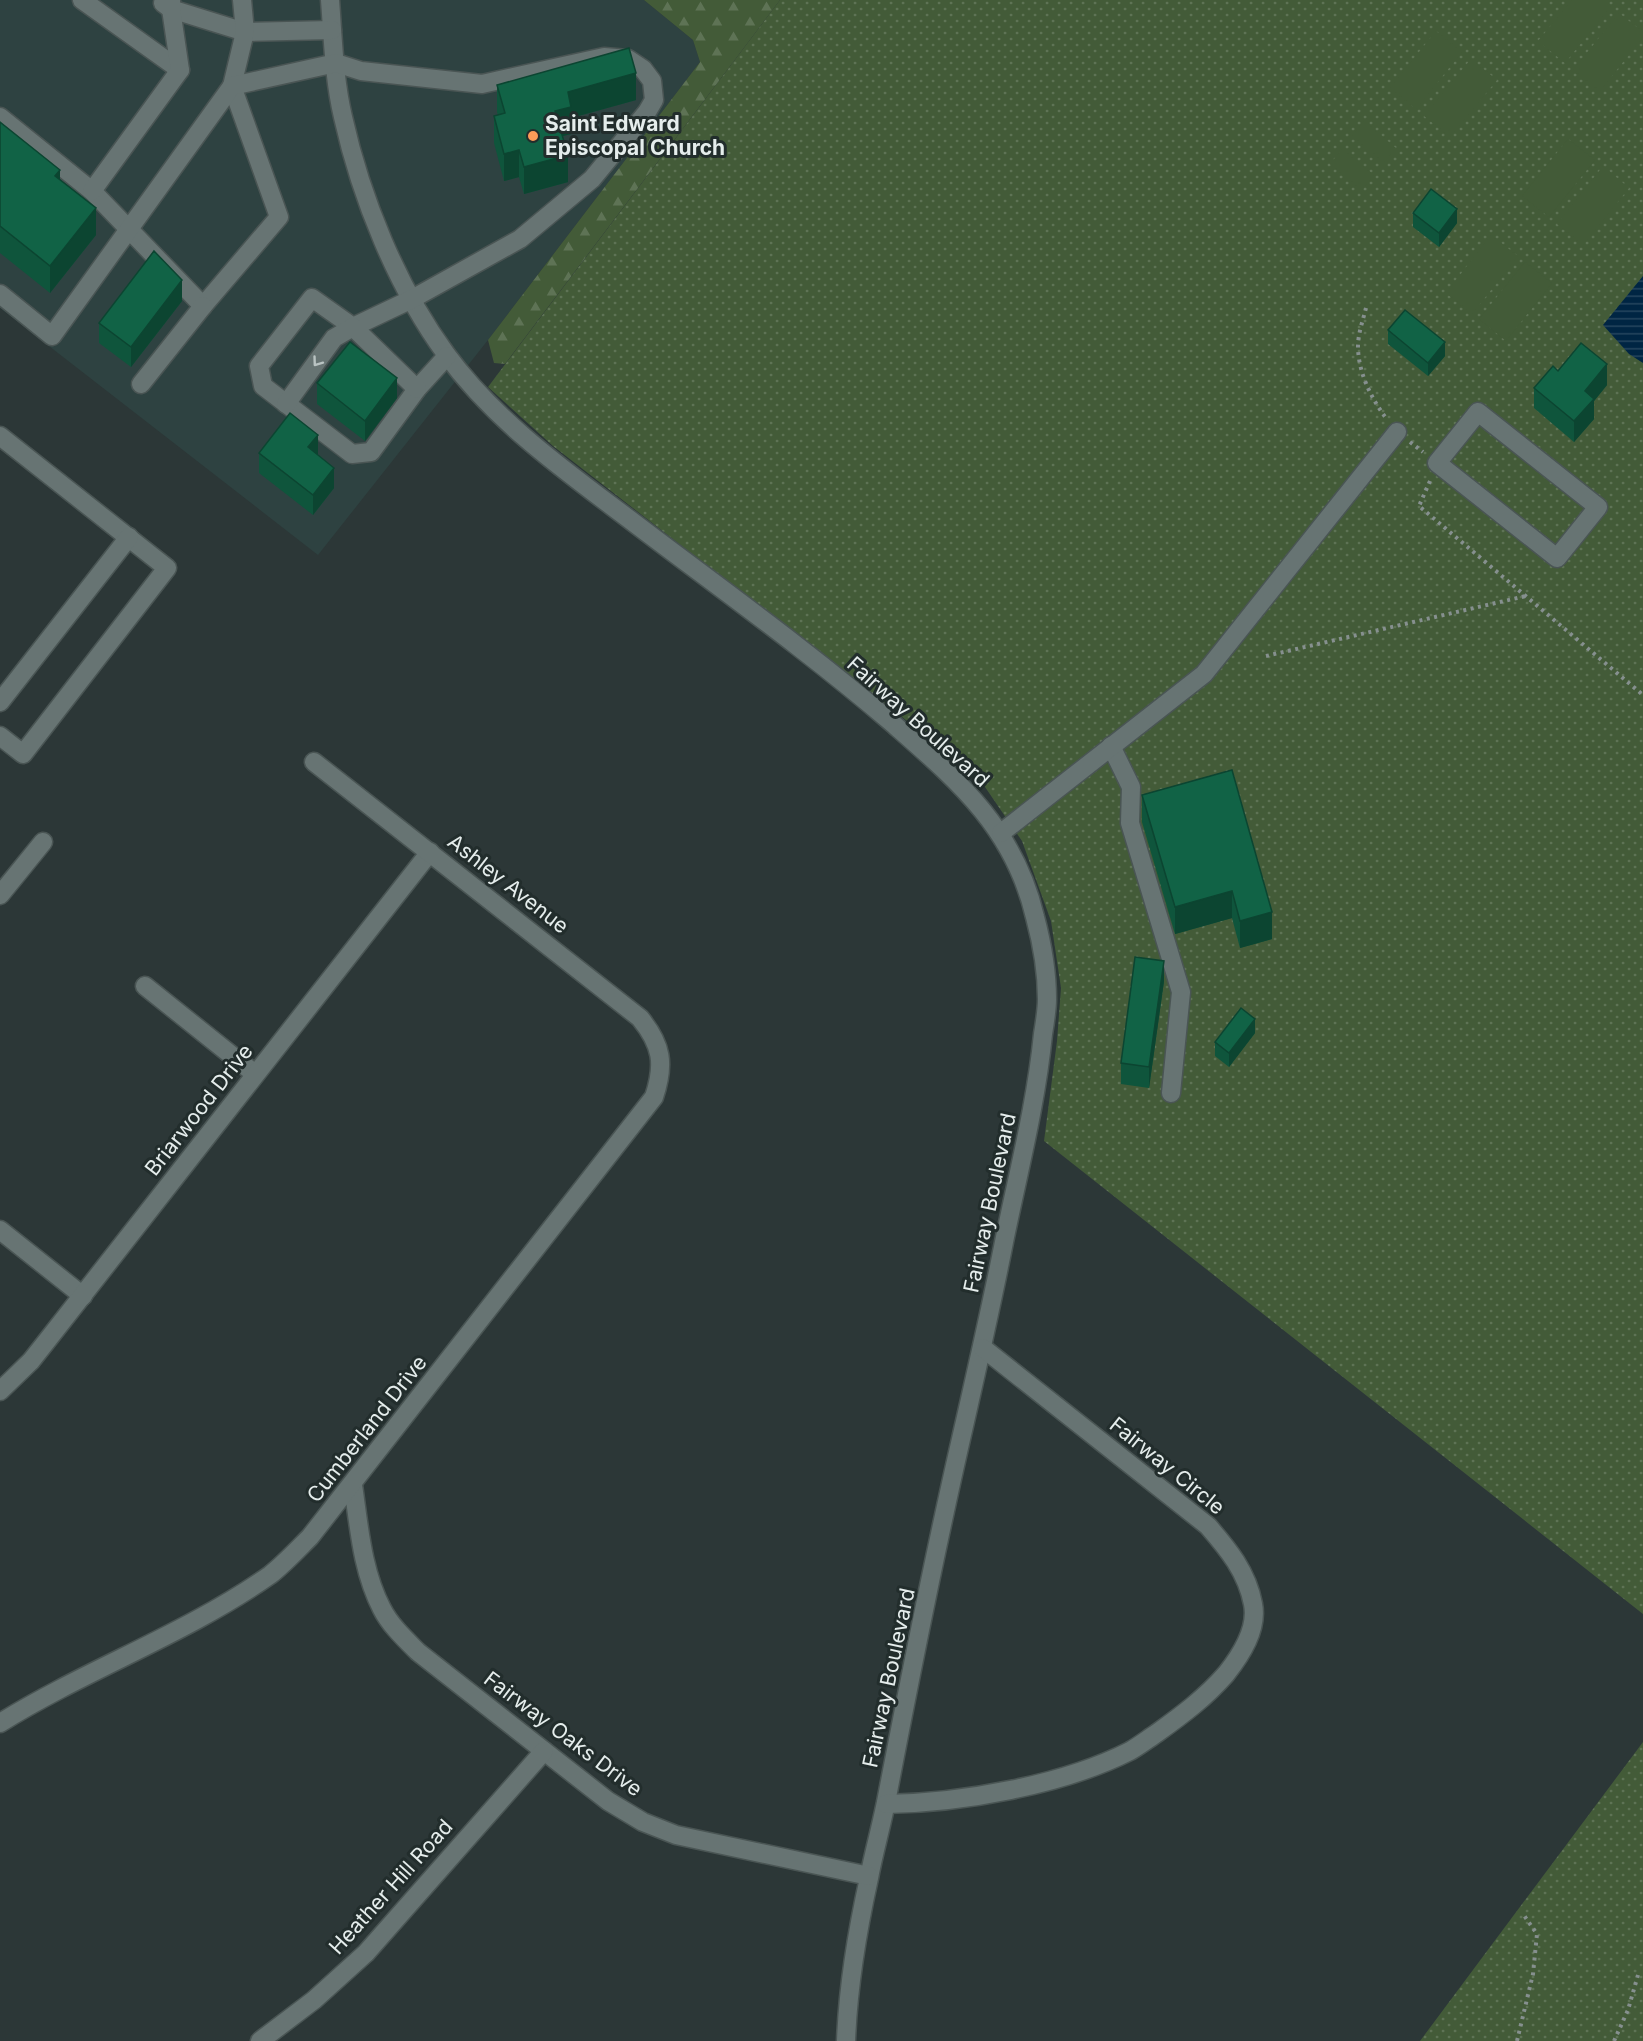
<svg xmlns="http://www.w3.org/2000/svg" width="1643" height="2041" viewBox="0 0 1643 2041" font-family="Inter,sans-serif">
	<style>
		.built { fill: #2e4241 }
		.grass { fill: url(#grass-dots) }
		.forest { fill: url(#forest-firs) }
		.pitch { fill: #435b38 }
		.water { fill: url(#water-rules) }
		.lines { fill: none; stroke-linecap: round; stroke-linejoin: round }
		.minor-casing { stroke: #4a5554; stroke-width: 21 }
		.path { stroke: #86908f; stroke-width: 4; stroke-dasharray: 3 4.5; stroke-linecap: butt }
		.minor { stroke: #677473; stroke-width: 18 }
		.wall { fill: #0f553c }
		.shaded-wall { fill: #0c4531 }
		.building { fill: #116346; stroke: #0c4531; stroke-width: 1.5 }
		.oneway { stroke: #b9c3c2 }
		.poi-dot { fill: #fe9b58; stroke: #222d2c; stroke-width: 2 }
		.labels { text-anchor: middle; stroke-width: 6; stroke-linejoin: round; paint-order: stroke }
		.poi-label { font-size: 21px; font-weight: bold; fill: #e5edec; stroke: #222d2c; text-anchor: start }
		.street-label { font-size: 21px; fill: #e5edec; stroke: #222d2c }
	</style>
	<defs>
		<pattern id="grass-dots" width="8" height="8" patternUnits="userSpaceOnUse" patternTransform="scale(1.5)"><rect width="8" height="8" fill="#435b38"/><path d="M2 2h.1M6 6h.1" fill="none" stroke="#5e7355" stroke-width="1.8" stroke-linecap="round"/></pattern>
		<pattern id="forest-firs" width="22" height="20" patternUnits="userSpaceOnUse" patternTransform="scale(1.5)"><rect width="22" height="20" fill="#435b38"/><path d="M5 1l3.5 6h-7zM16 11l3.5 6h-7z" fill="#5e7355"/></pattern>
		<pattern id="water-rules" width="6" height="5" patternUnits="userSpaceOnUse" patternTransform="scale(1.5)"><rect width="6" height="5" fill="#002543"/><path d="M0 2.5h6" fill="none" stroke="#25455e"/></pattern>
	</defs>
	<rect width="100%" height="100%" fill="#2c3737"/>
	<polygon class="built" points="0,0 644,0 693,40 700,62 488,340 318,555 0,308"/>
	<g class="grass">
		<polygon points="780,0 1643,0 1643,1614 1044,1141 1057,1041 1061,988 1051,921 1022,841 985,787 920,731 553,446 488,387"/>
		<polygon points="1643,1742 1643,2041 1420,2041"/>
	</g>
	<polygon class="forest" points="644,0 780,0 505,364 494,363 488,340 700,62 693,40"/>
	<g class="pitch">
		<polygon points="1572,0 1604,0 1611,6 1565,63 1538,41"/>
		<polygon points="1619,13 1643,32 1643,37 1600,91 1573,70"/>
		<polygon points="1436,31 1462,52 1416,109 1390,88"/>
		<polygon points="1471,59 1497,80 1450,137 1424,116"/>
		<polygon points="1364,121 1396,148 1384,162 1352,136"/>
		<polygon points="1568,139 1595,160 1549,217 1522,196"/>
		<polygon points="1342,149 1374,175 1362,190 1330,164"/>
		<polygon points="1603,166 1629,188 1583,245 1557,224"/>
		<polygon points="1491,235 1518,256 1472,314 1446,293"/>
		<polygon points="1525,262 1552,283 1506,341 1479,319"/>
	</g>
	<polygon class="water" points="1643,276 1643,363 1629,354 1603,325"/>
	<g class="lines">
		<defs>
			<g id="minor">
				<polyline points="82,0 180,70"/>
				<path d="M330 0C333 39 334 79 343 117 361 198 397 287 446 354 495 421 564 470 629 519 717 586 807 650 891 722 957 780 1014 827 1035 917 1042 943 1047 972 1047 999 1047 1010 1045 1022 1043 1034 1036 1105 1018 1173 1004 1242 991 1308 976 1373 961 1439 934 1557 910 1677 887 1797 882 1824 874 1851 869 1878 857 1932 848 1986 846 2041"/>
				<polyline points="163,3 171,9 245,32 332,30"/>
				<polyline points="0,117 92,191 203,306 279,217 232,86 245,32 242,0"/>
				<polyline points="92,191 180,70 171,9 171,0"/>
				<polyline points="0,294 52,336 232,86 336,63 361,71 482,84 604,57 628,59 643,69 652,81 654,100 647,112 592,179 520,239 412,299 353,327 312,298 259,366 263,386 352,454 371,452 417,389 447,356"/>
				<polyline points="141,384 203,306"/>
				<polyline points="286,404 334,338 353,327 417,389"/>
				<polygon points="1478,412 1598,507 1557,558 1437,463"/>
				<polyline points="0,436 167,568 23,754 0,736"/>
				<polyline points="0,702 129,537"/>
				<polyline points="1111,746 1131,787 1130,823 1181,992 1171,1093"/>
				<polyline points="1001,833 1204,674 1397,432"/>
				<polyline points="0,895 43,842"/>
				<polyline points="145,986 255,1074"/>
				<polyline points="0,1230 83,1296"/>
				<polyline points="0,1391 31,1361 46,1342 430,852"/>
				<path d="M353 1485C359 1526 362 1571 382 1609 390 1625 405 1639 418 1652L608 1801 643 1822 676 1835 869 1876"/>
				<path d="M0 1723C87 1669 186 1634 270 1575 284 1564 297 1550 310 1537L654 1097C665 1064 662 1045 640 1018L314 762"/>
				<path d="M886 1804C961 1803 1063 1785 1130 1751 1139 1746 1148 1739 1157 1733 1182 1715 1205 1698 1226 1674 1241 1655 1258 1629 1253 1604 1247 1572 1228 1549 1208 1526L983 1348"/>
				<polyline points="260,2041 314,2000 366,1953 544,1751"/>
			</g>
		</defs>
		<use href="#minor" class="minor-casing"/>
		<g class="path">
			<path d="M1366 308C1363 320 1358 334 1358 346 1358 372 1371 398 1386 418"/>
			<polyline points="1410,442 1423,452"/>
			<polyline points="1430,481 1419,506 1643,695"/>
			<polyline points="1266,656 1526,596"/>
			<polyline points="1517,2041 1533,1974 1537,1934 1523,1914"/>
			<polyline points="1614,2041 1628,2010 1638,1975"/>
		</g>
		<use href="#minor" class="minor"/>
	</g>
	<g class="wall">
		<polygon points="497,85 636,100 571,118 571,134 562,136 568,182 524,194 519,177 504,181 494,143 494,116 498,115 497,112"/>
		<polygon points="0,122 60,180 96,235 50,293 0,253"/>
		<polygon points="1413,213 1457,223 1439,247 1413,227"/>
		<polygon points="182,301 131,367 99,343 99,323"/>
		<polygon points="1388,330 1445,356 1428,376 1388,344"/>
		<polygon points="1558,371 1607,385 1594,401 1594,419 1574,442 1534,408 1534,388"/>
		<polygon points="317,383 397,398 365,441 317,404"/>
		<polygon points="259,453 318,455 334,488 313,515 259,473"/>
		<polygon points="1232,770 1272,939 1240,948 1232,918 1175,934 1142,822 1142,795"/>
		<polygon points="1164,981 1149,1088 1121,1084 1121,1063"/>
		<polygon points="1255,1033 1229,1067 1215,1056 1215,1042"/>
	</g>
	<g class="shaded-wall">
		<polygon points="636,73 636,100 571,118 571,134 555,138 555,111 568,92"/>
		<polygon points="519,150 519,177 504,181 504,154"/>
		<polygon points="568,155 568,182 524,194 524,167"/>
		<polygon points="60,170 60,197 55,176"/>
		<polygon points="96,208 96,235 50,293 50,266"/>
		<polygon points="1457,209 1457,223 1439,247 1439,233"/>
		<polygon points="182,280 182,301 131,367 131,347"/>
		<polygon points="1445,342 1445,356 1428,376 1428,363"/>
		<polygon points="1607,364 1607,385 1594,401 1594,419 1574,442 1574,421 1585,391"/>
		<polygon points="397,378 397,398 365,441 365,421"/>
		<polygon points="318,435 318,456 308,447"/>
		<polygon points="334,468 334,488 313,515 313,495"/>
		<polygon points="1232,891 1232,918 1175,934 1175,907"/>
		<polygon points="1272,912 1272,939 1240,948 1240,921"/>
		<polygon points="1164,961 1164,981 1149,1088 1149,1067"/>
		<polygon points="1255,1019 1255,1033 1229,1067 1229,1053"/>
	</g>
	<g class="building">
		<polygon points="629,48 636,73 568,92 571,107 555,111 568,155 524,167 519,150 504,154 494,116 505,113 497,85"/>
		<polygon points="0,122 60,170 55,176 96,208 50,266 0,226"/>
		<polygon points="1431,189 1457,209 1439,233 1413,213"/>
		<polygon points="154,251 182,280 131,347 99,323"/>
		<polygon points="1405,310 1445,342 1428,363 1388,330"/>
		<polygon points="350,342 397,378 365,421 317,383"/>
		<polygon points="1581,343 1607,364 1585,391 1594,399 1574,421 1534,388 1553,366 1558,371"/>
		<polygon points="290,413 318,435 308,447 334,468 313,495 259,453"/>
		<polygon points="1232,770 1272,912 1240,921 1232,891 1175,907 1142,795"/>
		<polygon points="1135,957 1164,961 1149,1067 1121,1063"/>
		<polygon points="1241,1008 1255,1019 1229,1053 1215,1042"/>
	</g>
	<defs><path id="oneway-chevron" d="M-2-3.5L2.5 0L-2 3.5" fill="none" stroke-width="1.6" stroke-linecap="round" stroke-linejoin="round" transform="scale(1.5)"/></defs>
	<use class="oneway" href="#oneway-chevron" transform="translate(317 362) rotate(126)"/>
	<circle class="poi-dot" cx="533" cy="136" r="6"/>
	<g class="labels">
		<g class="poi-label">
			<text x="545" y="131">Saint Edward<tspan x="545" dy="24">Episcopal Church</tspan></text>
		</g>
		<g class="street-label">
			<text transform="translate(918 722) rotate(42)" y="7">Fairway Boulevard</text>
			<text transform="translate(508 884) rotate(38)" y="7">Ashley Avenue</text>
			<text transform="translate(199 1110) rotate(-52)" y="7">Briarwood Drive</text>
			<text transform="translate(990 1203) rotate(-78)" y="7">Fairway Boulevard</text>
			<text transform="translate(367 1429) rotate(-52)" y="7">Cumberland Drive</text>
			<text transform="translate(1167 1466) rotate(39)" y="7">Fairway Circle</text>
			<text transform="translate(889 1678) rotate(-78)" y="7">Fairway Boulevard</text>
			<text transform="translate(563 1734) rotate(37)" y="7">Fairway Oaks Drive</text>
			<text transform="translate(391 1887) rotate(-48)" y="7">Heather Hill Road</text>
		</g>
	</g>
</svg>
